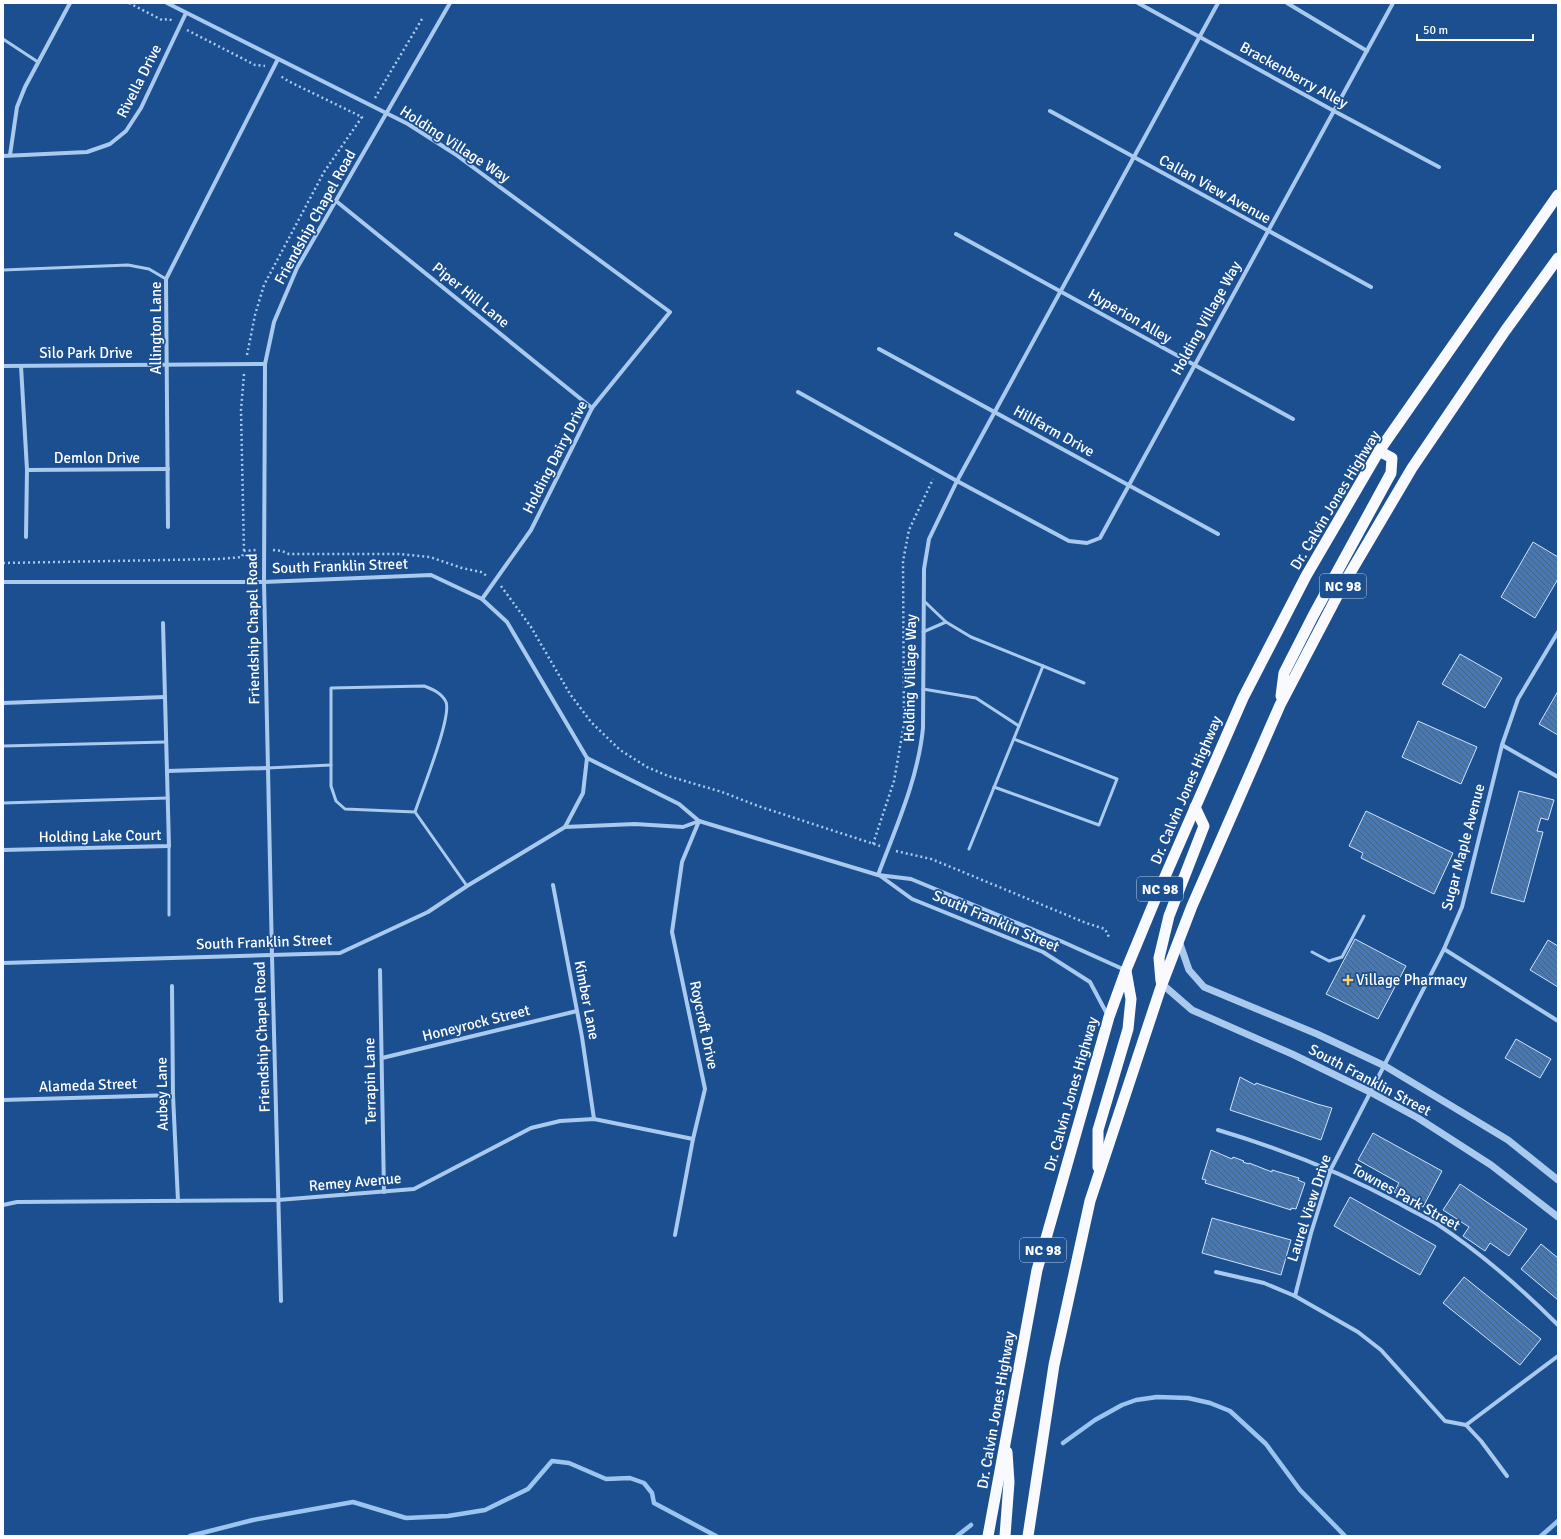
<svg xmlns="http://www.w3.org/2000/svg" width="1561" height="1539" viewBox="0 0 1561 1539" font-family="Signika,sans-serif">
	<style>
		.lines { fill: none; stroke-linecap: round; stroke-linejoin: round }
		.stream { stroke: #9cc4f0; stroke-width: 4.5 }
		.building { fill: url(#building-back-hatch); stroke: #cfe3fa }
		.path { stroke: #a9c9ee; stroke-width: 2.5; stroke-dasharray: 2 3; stroke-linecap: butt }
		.service { stroke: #a9c9ee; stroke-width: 3 }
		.minor { stroke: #a9c9ee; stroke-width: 4 }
		.tertiary { stroke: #a9c9ee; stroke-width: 7 }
		.trunk { stroke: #f8faff; stroke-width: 11 }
		.poi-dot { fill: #ffd166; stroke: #1b4f8f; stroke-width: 1.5 }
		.labels { text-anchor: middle; stroke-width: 3.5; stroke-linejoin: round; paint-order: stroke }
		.shield { fill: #1b4f8f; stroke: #bbcadd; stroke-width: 1 }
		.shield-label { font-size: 14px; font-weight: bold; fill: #fff }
		.street-label { font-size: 15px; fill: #fff; stroke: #1b4f8f }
		.poi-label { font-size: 15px; fill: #fff; stroke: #1b4f8f; text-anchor: start }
	</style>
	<defs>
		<pattern id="building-back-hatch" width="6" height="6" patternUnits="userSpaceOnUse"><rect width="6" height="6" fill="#4478b7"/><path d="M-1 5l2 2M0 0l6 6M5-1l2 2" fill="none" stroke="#486282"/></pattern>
	</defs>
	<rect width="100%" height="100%" fill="#1b4f8f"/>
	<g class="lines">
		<g class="stream">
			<polyline points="1063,1443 1095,1420 1122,1405 1136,1400 1157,1397 1188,1398 1210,1403 1230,1411 1266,1444 1300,1490 1345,1536"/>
			<polyline points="190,1536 253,1520 353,1502 406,1518 448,1516 485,1510 528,1489 552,1461 569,1463 606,1479 630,1478 644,1483 652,1493 654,1503 716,1536"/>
			<polyline points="957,1536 971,1525"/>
			<polyline points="1541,1536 1558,1521"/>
		</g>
	</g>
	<g class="building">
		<polygon points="1533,542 1558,557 1558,579 1535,618 1501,597"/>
		<polygon points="1460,654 1502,678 1485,708 1442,684"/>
		<polygon points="1558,691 1558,735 1539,724"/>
		<polygon points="1418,721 1477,747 1461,784 1402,757"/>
		<polygon points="1519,791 1554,800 1548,820 1541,818 1537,831 1543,832 1524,902 1491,893"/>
		<polygon points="1366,811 1453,853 1434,894 1361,858 1363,853 1349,846"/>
		<polygon points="1355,939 1406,966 1378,1019 1326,994"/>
		<polygon points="1548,940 1558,946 1558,987 1530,970"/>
		<polygon points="1516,1039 1551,1059 1540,1078 1505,1058"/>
		<polygon points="1240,1077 1255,1085 1256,1083 1317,1104 1332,1108 1321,1140 1230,1110"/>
		<polygon points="1373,1133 1442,1171 1423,1207 1394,1192 1399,1183 1358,1160"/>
		<polygon points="1211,1150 1232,1159 1233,1157 1244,1161 1243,1162 1249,1164 1249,1163 1272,1172 1272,1170 1299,1178 1298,1180 1305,1183 1296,1209 1291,1208 1291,1210 1205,1183 1206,1180 1202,1179"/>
		<polygon points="1460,1184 1527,1229 1509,1256 1490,1243 1485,1251 1463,1236 1469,1227 1443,1210"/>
		<polygon points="1350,1197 1436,1246 1420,1275 1334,1226"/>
		<polygon points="1212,1218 1291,1240 1281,1275 1202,1253"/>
		<polygon points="1541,1244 1558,1258 1558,1300 1521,1269"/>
		<polygon points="1464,1277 1541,1339 1520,1365 1443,1303"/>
	</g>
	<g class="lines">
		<g class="path">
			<polyline points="129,3 162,20 169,19 173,21"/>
			<polyline points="187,30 255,65 265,66"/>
			<polyline points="375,98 422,19"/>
			<polyline points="247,355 255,315 264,285 324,172 362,117 288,81 279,75"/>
			<polyline points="244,374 241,410 244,551"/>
			<polyline points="273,550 282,551 289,554 400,554 430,557 462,568 481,572 487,576"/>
			<polyline points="3,563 220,559 242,557 244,551 256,550"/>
			<polyline points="501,586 531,627 570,694 591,722 620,750 647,767 668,776 722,792 758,806 880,846"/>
			<polyline points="873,844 894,781 904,724 903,561 909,530 933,479"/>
			<polyline points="896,851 931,859 946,865 1086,923 1105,929 1109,937"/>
		</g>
		<g class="service">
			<polyline points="3,39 38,62"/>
			<polyline points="3,270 128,265 149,269 166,279"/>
			<polyline points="924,601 946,622 971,637 1043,666"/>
			<polyline points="923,632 946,622"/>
			<polyline points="923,689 976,698 1019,726 969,849"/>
			<polyline points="1019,726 1043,666 1084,683"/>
			<polyline points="3,746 166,742"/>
			<polyline points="267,768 331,765"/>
			<polyline points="994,787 1099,825 1117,779 1014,739"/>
			<polyline points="3,803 168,798"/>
			<path d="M415 812 345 809 336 801 331 786V688L424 686C432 689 442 693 446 702 452 717 421 793 415 812L467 886"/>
			<polyline points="169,915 169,846"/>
			<polyline points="1312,952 1329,961 1342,957 1364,916"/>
		</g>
		<g class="minor">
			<polyline points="167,3 408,124 455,154 670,312 592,408 531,530 482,599"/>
			<polyline points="1138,3 1334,111 1439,167"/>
			<polyline points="1287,3 1367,51"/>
			<polyline points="1050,111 1371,287"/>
			<polyline points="10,155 17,107 25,87 70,3"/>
			<polyline points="3,156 87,152 110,144 126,131 141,108 186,13"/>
			<polyline points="336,201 592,408"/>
			<polyline points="956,234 1293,419"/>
			<polyline points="879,349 1218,534"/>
			<polyline points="3,366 265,364"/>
			<polyline points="21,366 27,470 26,537"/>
			<polyline points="798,392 957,481 1069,541 1087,543 1100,538 1393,3"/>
			<polyline points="27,470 168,469"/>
			<polyline points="168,527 166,279 278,59"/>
			<polyline points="3,582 264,582 431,575 482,599 507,622 587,758 679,804 699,821 878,875 911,879 1063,942 1125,970"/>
			<polyline points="3,703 165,697"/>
			<polyline points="1502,745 1558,777"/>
			<polyline points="167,771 267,768"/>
			<polyline points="565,827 583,793 587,758"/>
			<polyline points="3,850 169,846 163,623"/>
			<path d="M878 875C896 827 918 779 923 728L924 569 929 539 957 481 1218 3"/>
			<polyline points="879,875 912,899 1043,952 1090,982 1107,1014"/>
			<polyline points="553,885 582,1037 594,1119"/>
			<polyline points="1444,949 1558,1021"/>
			<polyline points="3,963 340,953 428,912 467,886 565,827 635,824 683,827 699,821"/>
			<polyline points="380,970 384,1192"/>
			<polyline points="172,986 173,1095 178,1201"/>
			<polyline points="382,1058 577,1011"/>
			<polyline points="3,1100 173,1095"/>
			<path d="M1218 1130C1282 1149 1341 1172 1400 1204 1412 1211 1425 1217 1437 1224 1481 1253 1521 1288 1558 1325"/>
			<polyline points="3,1205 17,1202 278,1200 414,1189 531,1128 560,1121 594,1119 693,1139"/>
			<polyline points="675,1235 693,1139 705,1089 672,932 682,862 699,821"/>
			<polyline points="1216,1272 1264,1283 1295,1296 1358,1332 1381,1350 1445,1421 1466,1425 1481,1441 1507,1476"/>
			<polyline points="1295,1296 1311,1233 1331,1169 1444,949 1462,907 1502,745 1518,699 1558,632"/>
			<polyline points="281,1301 272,956 264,582 265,364 274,322 297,268 450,3"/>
			<polyline points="1466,1425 1558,1356"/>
		</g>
		<g class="tertiary">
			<polyline points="1179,941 1189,970 1204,987 1317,1034 1385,1066 1508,1140 1558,1180"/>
			<polyline points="1162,984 1192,1010 1292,1054 1370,1092 1418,1118 1491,1165 1558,1217"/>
		</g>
		<g class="trunk">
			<polyline points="1281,696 1284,673 1313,616 1391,473 1392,458 1379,451"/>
			<polyline points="1161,981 1159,958 1169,916 1204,826 1195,807"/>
			<polyline points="1098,1167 1098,1130 1128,1029 1131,999 1126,971"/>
			<polyline points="988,1536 1037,1270 1109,1017 1126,970 1160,888 1243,698 1306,576 1379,451 1558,195"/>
			<polyline points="1005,1536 1009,1482 1007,1452"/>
			<polyline points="1028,1536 1054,1365 1090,1201 1162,984 1192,906 1280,705 1343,585 1412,468 1505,331 1558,258"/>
		</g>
	</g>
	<path class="poi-dot" d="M1346 974h4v4h4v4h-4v4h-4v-4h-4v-4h4z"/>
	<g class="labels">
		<g class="shield">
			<rect x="1320" y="574" width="46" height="24" rx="3"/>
			<rect x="1137" y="877" width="46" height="24" rx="3"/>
			<rect x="1020" y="1238" width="46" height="24" rx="3"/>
		</g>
		<g class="shield-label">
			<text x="1343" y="591">NC 98</text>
			<text x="1160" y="894">NC 98</text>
			<text x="1043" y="1255">NC 98</text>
		</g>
		<g class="street-label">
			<text transform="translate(1294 75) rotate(29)" y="5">Brackenberry Alley</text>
			<text transform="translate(139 81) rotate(-63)" y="5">Rivella Drive</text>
			<text transform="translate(455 144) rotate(33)" y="5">Holding Village Way</text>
			<text transform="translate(1215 189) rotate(29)" y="5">Callan View Avenue</text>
			<text transform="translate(315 217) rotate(-61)" y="5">Friendship Chapel Road</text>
			<text transform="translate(471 295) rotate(39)" y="5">Piper Hill Lane</text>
			<text transform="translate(1130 316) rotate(30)" y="5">Hyperion Alley</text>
			<text transform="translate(1206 318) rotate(-61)" y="5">Holding Village Way</text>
			<text transform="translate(156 328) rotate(-90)" y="5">Allington Lane</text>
			<text x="86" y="358">Silo Park Drive</text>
			<text transform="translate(1054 431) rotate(29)" y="5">Hillfarm Drive</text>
			<text transform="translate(555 457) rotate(-63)" y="5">Holding Dairy Drive</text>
			<text x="97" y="463">Demlon Drive</text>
			<text transform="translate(1335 500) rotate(-59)" y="5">Dr. Calvin Jones Highway</text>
			<text transform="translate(340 566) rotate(-2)" y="5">South Franklin Street</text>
			<text transform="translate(253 629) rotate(-91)" y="5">Friendship Chapel Road</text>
			<text transform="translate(910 678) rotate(-89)" y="5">Holding Village Way</text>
			<text transform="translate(1186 790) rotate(-67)" y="5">Dr. Calvin Jones Highway</text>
			<text transform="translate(100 836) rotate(-1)" y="5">Holding Lake Court</text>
			<text transform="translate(1463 847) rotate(-75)" y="5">Sugar Maple Avenue</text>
			<text transform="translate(996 921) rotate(23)" y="5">South Franklin Street</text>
			<text transform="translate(264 942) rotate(-2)" y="5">South Franklin Street</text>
			<text transform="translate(587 1000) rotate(79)" y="5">Kimber Lane</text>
			<text transform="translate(476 1023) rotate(-14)" y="5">Honeyrock Street</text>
			<text transform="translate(704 1025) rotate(78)" y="5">Roycroft Drive</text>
			<text transform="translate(262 1037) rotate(-92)" y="5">Friendship Chapel Road</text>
			<text transform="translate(1370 1080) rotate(28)" y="5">South Franklin Street</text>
			<text transform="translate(370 1081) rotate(-91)" y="5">Terrapin Lane</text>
			<text transform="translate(88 1085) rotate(-2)" y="5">Alameda Street</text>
			<text transform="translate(162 1094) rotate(-91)" y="5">Aubey Lane</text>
			<text transform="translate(1071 1094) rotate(-74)" y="5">Dr. Calvin Jones Highway</text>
			<text transform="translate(355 1182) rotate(-5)" y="5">Remey Avenue</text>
			<text transform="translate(1406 1197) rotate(29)" y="5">Townes Park Street</text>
			<text transform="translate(1309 1208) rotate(-72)" y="5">Laurel View Drive</text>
			<text transform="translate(996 1410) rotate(-80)" y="5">Dr. Calvin Jones Highway</text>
		</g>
		<g class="poi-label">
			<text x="1356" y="985">Village Pharmacy</text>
		</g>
	</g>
	<rect width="1561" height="1539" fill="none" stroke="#ffffff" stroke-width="8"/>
	<path d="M1417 34v6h116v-6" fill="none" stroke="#ffffff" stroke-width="2"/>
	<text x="1423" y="34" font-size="12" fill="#ffffff" stroke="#1b4f8f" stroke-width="3" paint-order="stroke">50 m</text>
</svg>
